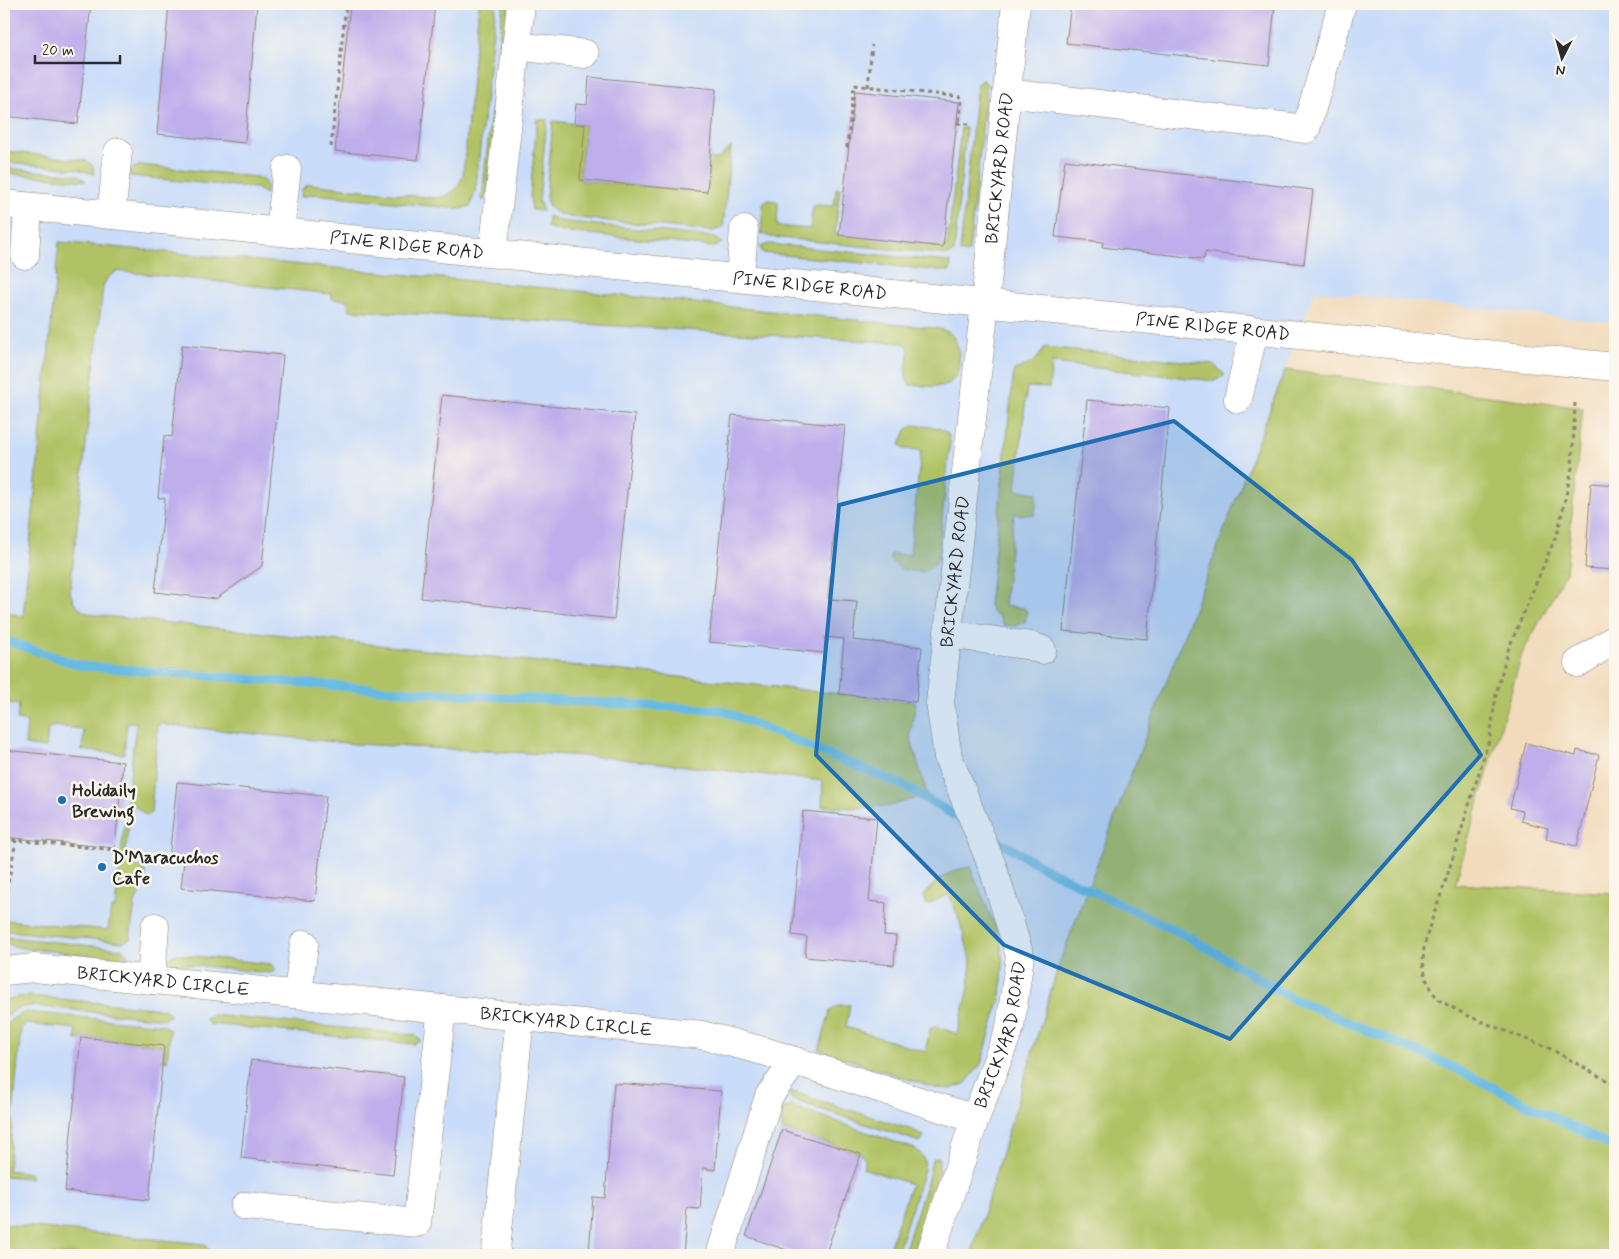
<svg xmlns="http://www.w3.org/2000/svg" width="1619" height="1259" viewBox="0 0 1619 1259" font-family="Mynerve,sans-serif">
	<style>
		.built { fill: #c9dcf9 }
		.green { fill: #b0c265; stroke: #6e7648 }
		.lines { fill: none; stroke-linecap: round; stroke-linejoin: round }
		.stream { stroke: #66bae3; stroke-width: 9 }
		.building { fill: #beafec }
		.minor-casing { stroke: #8e8374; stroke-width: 29 }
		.path { stroke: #8e8374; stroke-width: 3; stroke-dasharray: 4 4; stroke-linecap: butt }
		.minor { stroke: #fff; stroke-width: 28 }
		.marked { fill: #1f6fb2; fill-opacity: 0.2; stroke: #1f6fb2; stroke-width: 4; stroke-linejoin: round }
		.poi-dot { fill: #1f6fb2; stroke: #fbf7ec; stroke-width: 2 }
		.labels { text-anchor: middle; stroke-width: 5; stroke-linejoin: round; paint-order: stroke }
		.street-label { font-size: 18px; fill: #2b2b2b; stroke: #fbf7ec }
		.poi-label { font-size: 18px; font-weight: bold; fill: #2b2b2b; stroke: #fbf7ec; text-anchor: start }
	</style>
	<rect width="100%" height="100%" fill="#fbf7ec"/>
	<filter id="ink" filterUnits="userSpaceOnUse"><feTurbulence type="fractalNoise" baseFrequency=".02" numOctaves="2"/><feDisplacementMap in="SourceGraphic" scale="10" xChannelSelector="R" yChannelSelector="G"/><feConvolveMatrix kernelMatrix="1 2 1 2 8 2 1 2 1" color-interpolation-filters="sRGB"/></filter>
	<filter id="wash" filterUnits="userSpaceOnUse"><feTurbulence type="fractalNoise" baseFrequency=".0096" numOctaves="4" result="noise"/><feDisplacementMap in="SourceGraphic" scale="20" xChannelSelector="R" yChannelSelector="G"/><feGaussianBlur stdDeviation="1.12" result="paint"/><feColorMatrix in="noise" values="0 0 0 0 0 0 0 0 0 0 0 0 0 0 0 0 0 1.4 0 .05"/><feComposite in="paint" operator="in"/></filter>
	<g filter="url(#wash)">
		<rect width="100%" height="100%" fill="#f2dbbc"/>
		<polygon class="built" points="4,4 1615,4 1615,323 1315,291 1059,964 971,1255 4,1255"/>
		<g class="green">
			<path d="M479 4H496L475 193 470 206 461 209 315 194 301 197 302 189 309 184 435 198C450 197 459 189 463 175Z"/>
			<polygon points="503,4 509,4 486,197 483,201 482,197"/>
			<polygon points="983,79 987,85 969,252 960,252 977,84"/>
			<polygon points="537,119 547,120 539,201 543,211 532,210 530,196"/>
			<path d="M553 121 585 125 580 180 706 192 709 158 718 159 731 147 723 228 712 231 569 217C556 213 547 210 546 196Z"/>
			<polygon points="961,128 966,128 954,252 948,255 771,237 761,233 763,204 768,200 777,201 778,204 777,226 810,229 813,207 816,205 834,206 836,188 840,188 835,234 947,246"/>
			<polygon points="4,151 81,160 87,161 93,166 94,174 77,169 4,162"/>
			<path d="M141 165 257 177C266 181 268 185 266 194L255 188 129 176 133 168Z"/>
			<polygon points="4,168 78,175 86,181 4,173"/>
			<polygon points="548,216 560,221 711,237 719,240 722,243 714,247 559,231 547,227"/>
			<path d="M59 242 579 291 913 326C924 327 938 327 948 332 961 339 963 372 952 381 943 390 922 385 910 385 901 377 909 360 909 349L907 345 902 343 350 310 347 300 332 299V294L117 271 108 277 103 286 70 591C73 607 81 611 95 615L916 702 910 735 927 795 890 806 850 808 822 806 823 781 603 757 355 744 158 724 151 813 147 816 131 803 125 856 146 872 144 885 135 903 130 939 123 942 7 931 5 920 108 930 111 908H115L136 722H127L124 754 82 750 84 733 81 729 54 726 48 729 46 748 25 745 27 722 17 720 19 704 4 703V611L23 617Z"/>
			<polygon points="769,244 951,262 950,271 942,271 763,253 760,247"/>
			<path d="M1045 347 1213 364 1225 375 1215 381 1052 363 1049 388 1027 387 1016 490 1037 493 1035 515 1014 514 1004 606 1024 608 1027 611 1025 622 1015 626 1003 625 1000 617 993 613 989 606 1014 370C1030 365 1036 362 1045 347Z"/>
			<polygon points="1285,370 1583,408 1566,572 1522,654 1455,884 1615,893 1615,1255 971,1255 1059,964"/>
			<polygon points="914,425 939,428 948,434 950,442 938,559 932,567 923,572 902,570 890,560 890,556 891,554 910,555 921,450 903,449 900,445 906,430"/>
			<path d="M970 867 995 926 1001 944 1003 966 1001 996 981 1064 966 1083 951 1089 935 1088 819 1050 830 1011 839 1005H850L846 1027 925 1052 930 1029 936 1026 957 1034 969 988 971 960 958 916 949 894 926 905 923 897C934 881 950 869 970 867Z"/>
			<polygon points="8,937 122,949 128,955 124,958 117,958 22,948 10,945 5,940"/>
			<polygon points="175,954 271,964 276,970 270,973 172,963 168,959"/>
			<path d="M29 996 164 1009 171 1015 164 1019 32 1006C20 1007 13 1009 4 1018V1001L16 997Z"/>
			<path d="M26 1012 163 1025 170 1030 167 1061H162L164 1046 81 1037 80 1040H76V1029L26 1024 21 1027 8 1170 30 1173V1178L4 1176V1032C7 1021 15 1016 26 1012Z"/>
			<polygon points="211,1015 415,1035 421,1041 414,1044 209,1024 205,1018"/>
			<polygon points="793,1092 913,1130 924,1136 920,1142 793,1100 789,1094"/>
			<path d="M792 1106 915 1149C923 1155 926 1160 924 1170L896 1255H887L911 1184 863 1168 865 1159 861 1154 782 1130V1109Z"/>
			<polygon points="939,1157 939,1172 912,1255 903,1255 929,1176 932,1159"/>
			<polygon points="4,1224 204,1244 212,1255 4,1255"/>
		</g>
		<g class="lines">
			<g class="stream">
				<polyline points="4,640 82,666 402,691 721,710 902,785 968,823"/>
				<polyline points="988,835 1046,869 1189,937 1291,998 1442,1062 1615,1148"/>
			</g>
		</g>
		<g id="blocks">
			<g class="building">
				<polygon points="8,4 91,4 78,124 4,116 4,41"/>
				<polygon points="169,4 257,4 245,143 157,134"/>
				<polygon points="350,4 435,4 418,160 335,151"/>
				<polygon points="1071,4 1275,4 1269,65 1066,43"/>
				<polygon points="589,77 716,89 707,192 580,180 585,125 574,123 576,104 587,105"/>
				<polygon points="855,91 959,102 943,247 839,235"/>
				<polygon points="1065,160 1313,190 1304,264 1205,252 1204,259 1102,247 1103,242 1055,237"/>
				<polygon points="182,345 283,355 262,566 216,599 155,592 165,498 158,498 164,436 172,437"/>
				<polygon points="442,395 635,415 614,619 421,598"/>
				<polygon points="1087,400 1170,408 1147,639 1063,631"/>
				<polygon points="732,415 845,426 828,599 857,601 853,640 922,647 916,702 839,694 844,639 825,637 824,653 709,642"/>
				<polygon points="1591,483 1615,485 1615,570 1585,568"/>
				<polygon points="1526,743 1576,756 1577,750 1599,755 1577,846 1546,839 1548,828 1521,821 1523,811 1510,808"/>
				<polygon points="4,750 123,762 115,848 4,837"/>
				<polygon points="177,782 326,796 315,901 181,888 184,861 169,859"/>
				<polygon points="803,811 877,818 869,901 886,903 884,935 896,936 894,965 805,957 807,937 792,935"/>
				<polygon points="81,1037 164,1046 149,1200 65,1191"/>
				<polygon points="251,1060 404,1077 393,1175 241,1158"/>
				<polygon points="614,1083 721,1091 715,1170 703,1168 700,1209 687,1208 683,1255 589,1255 593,1197 605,1198"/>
				<polygon points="782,1130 861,1154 825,1255 801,1255 746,1236"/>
			</g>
		</g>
	</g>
	<g filter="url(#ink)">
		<use href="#blocks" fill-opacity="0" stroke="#8e8374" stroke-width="1"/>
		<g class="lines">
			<defs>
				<g id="minor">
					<polyline points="516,46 585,54"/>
					<polyline points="1007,93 1306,129 1342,4"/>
					<path id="s1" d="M4 204 1615 367"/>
					<polyline points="111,215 118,152"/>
					<polyline points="280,231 287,169"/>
					<polyline points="493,253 521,4"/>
					<polyline points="25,255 28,207"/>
					<polyline points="740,278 744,230"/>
					<polyline points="1238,399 1254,331"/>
					<polyline points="948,634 1031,646 1042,650"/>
					<polyline points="1578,663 1615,639"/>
					<path id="s2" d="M4 971 34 968 702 1035 767 1052 975 1119"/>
					<polyline points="151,980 155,927"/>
					<polyline points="298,994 304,944"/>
					<polyline points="245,1206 417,1223 442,1009"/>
					<polyline points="496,1250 520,1017"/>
					<polyline points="720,1255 769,1096 795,1061"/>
					<path id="s3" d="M930 1255 975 1119 1010 1027 1020 956 993 868 948 757 940 703 985 303 1016 4"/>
				</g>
			</defs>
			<use href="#minor" class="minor-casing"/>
			<g class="path">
				<polyline points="868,87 872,45"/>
				<polyline points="957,123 969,124"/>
				<polyline points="331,147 346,4"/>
				<polyline points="847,148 854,85 962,97 959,123"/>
				<polyline points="1575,403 1572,468 1558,531 1508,650 1496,694 1490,737 1445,883 1429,928 1424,947 1423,963 1426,979 1437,999 1468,1016 1551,1049 1615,1085"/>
				<polyline points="4,839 115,850"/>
				<polyline points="4,906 16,840"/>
			</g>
			<use href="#minor" class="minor"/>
		</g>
	</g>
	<path class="marked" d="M1174 421 1352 560 1481 755 1230 1039 1004 945 816 755 839 505Z"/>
	<g class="poi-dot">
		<circle cx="62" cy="800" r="5"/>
		<circle cx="102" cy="867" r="5"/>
	</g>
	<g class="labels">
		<g class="street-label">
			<text dy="6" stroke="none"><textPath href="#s3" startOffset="1118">BRICKYARD ROAD</textPath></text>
			<text dy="6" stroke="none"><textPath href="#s1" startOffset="405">PINE RIDGE ROAD</textPath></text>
			<text dy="6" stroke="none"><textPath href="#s1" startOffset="810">PINE RIDGE ROAD</textPath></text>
			<text dy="6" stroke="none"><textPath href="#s1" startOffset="1215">PINE RIDGE ROAD</textPath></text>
			<text dy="6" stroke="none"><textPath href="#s3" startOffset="712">BRICKYARD ROAD</textPath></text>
			<text dy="6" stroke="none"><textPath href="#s2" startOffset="160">BRICKYARD CIRCLE</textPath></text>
			<text dy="6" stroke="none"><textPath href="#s2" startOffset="565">BRICKYARD CIRCLE</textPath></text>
			<text dy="6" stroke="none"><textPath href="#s3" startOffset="232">BRICKYARD ROAD</textPath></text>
		</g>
		<g class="poi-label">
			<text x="72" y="796">Holidaily<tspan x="72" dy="21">Brewing</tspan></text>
			<text x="112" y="863">D'Maracuchos<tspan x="112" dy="21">Cafe</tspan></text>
		</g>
	</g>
	<rect width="1619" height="1259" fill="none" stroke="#fbf7ec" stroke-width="20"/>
	<g transform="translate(1562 58) rotate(186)" stroke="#fbf7ec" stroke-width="4" paint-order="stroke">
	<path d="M0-4L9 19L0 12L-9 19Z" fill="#2b2b2b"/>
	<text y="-8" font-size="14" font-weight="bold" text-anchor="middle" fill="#2b2b2b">N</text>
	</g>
	<path d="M35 55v8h85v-8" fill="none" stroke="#2b2b2b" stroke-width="2.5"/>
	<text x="42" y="55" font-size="15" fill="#2b2b2b" stroke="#fbf7ec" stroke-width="4" paint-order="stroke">20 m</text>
</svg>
